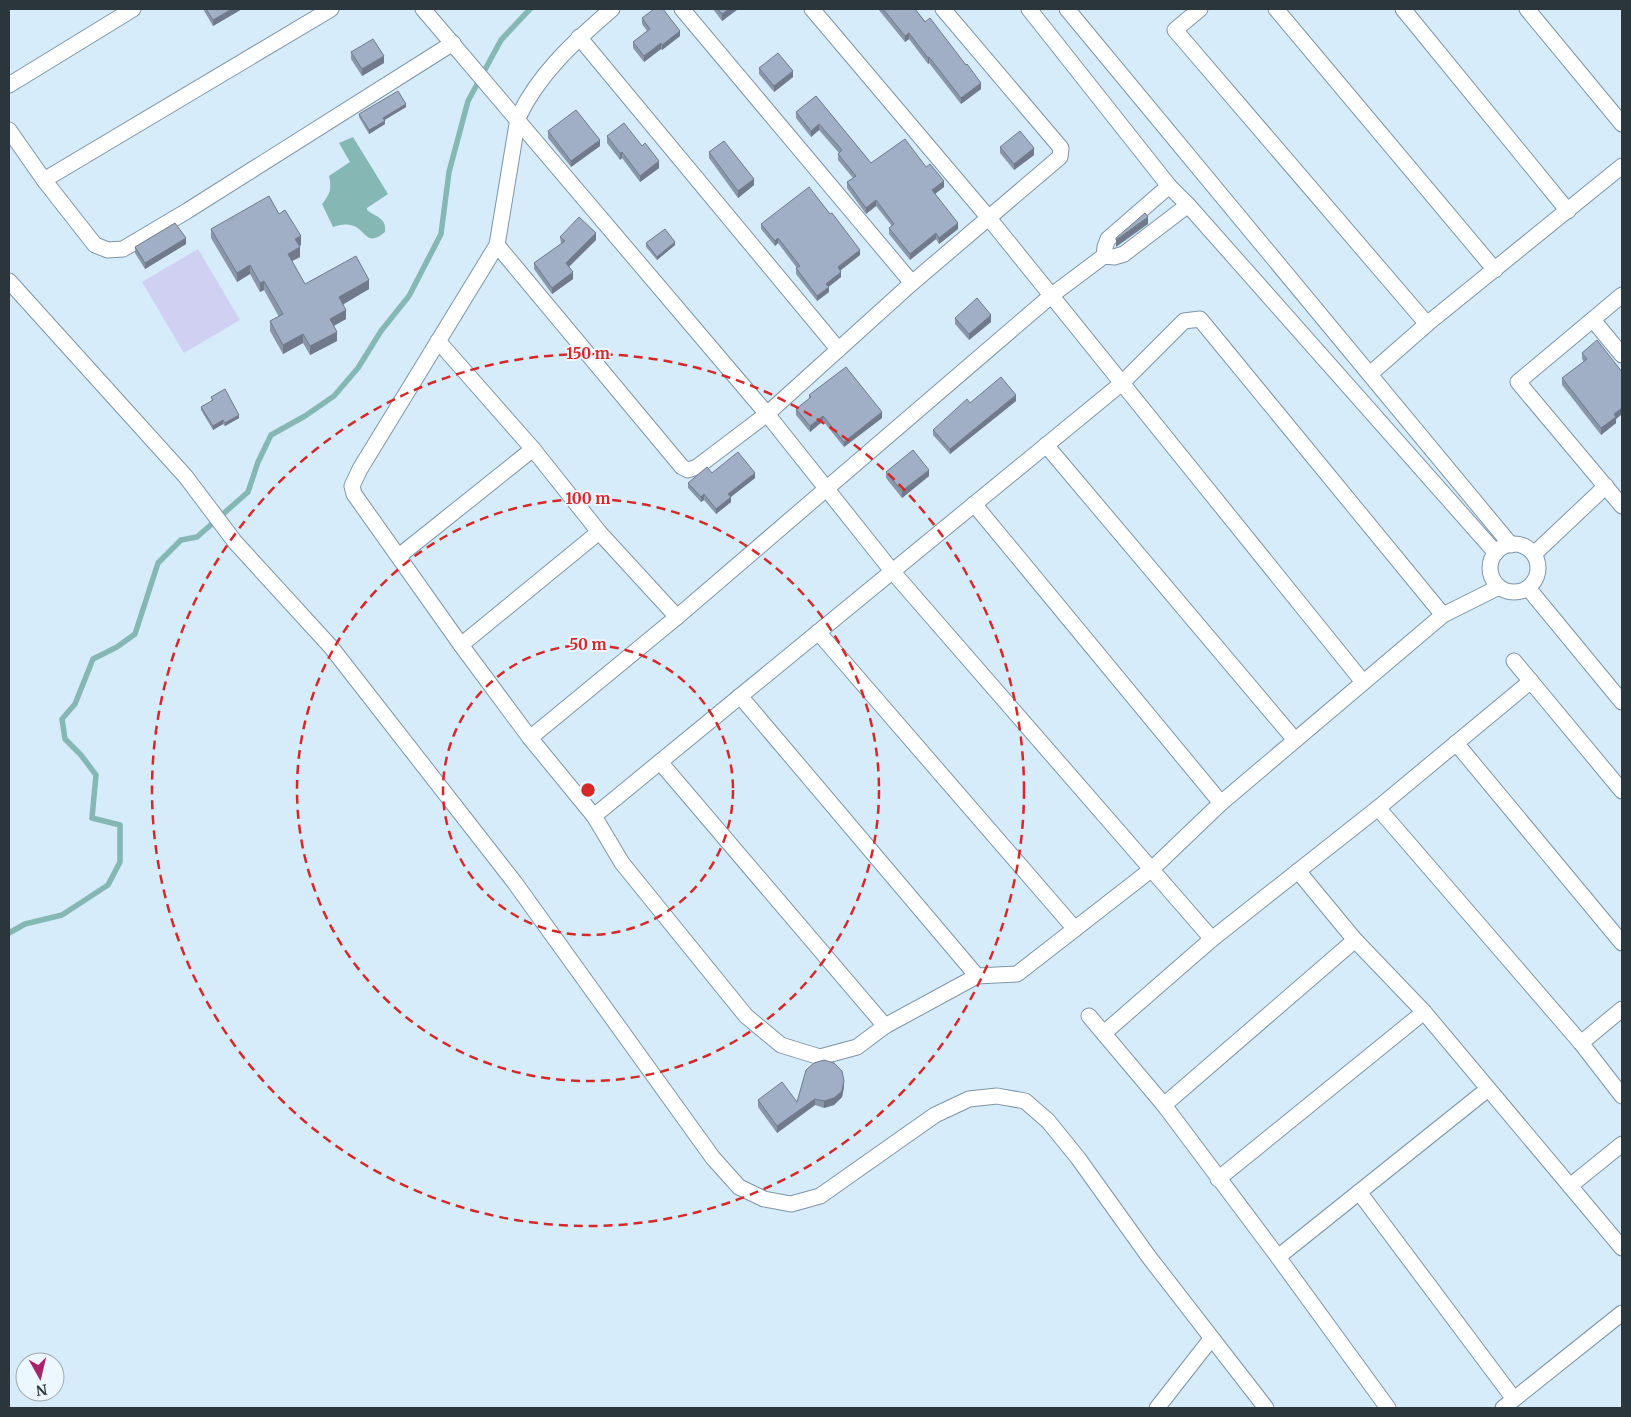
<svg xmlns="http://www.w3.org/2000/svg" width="1631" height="1417" viewBox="0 0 1631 1417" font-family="Merriweather,serif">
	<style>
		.green { fill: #cfd0f2 }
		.water { fill: #85b7b5 }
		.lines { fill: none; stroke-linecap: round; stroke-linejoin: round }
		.stream { stroke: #85b7b5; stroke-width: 5.5 }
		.street-casing { stroke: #7d95a7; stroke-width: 17 }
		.street { stroke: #fff; stroke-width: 15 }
		.wall { fill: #8a96aa }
		.shaded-wall { fill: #707a8b }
		.building { fill: #a0aec6; stroke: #707a8b }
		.ring { fill: none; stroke: #d62828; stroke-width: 2.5; stroke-dasharray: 9 6 }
		.centre { fill: #d62828; stroke: #edf7ff; stroke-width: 2.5 }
		.ring-label { font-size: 15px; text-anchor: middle; font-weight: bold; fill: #d62828; stroke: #edf7ff; stroke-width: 4; stroke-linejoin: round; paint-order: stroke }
	</style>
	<rect width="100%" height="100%" fill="#d7ecfb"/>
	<polygon class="green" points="198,249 240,320 184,353 142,282"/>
	<path class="water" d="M353 137 388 194 367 208V210C376 217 387 218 385 232 365 249 366 227 350 225 344 224 339 225 333 227L322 204C330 194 332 189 329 176L350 162 339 143Z"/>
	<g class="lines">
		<polyline class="stream" points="9,933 25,924 62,915 108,885 120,862 120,825 92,818 96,775 81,755 65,739 62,719 75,704 93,659 117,647 135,634 158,563 181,540 197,537 248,492 258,462 271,435 305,416 334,396 358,368 381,331 409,296 441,234 449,172 468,101 501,40 530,9"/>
		<defs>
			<g id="street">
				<polyline points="423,9 767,414 892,571 1212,939"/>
				<path d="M612 9C576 40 538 74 518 118L497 245 360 469 352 486 354 494 461 645 530 738 594 816 622 863 746 1016 781 1045 820 1057 857 1047 885 1026"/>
				<polyline points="682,9 912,283"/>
				<polyline points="812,9 988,217 1363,682"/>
				<polyline points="1029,9 1169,186 1188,205 1496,553"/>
				<polyline points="1067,9 1511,545"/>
				<polyline points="1200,9 1175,30 1427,324"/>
				<polyline points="1276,9 1495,270"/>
				<polyline points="1403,9 1568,211"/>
				<polyline points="1527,9 1622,124"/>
				<polyline points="579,37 838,349"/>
				<polyline points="9,85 133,9"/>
				<polyline points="9,130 44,180 95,245 108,250 123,249 187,211 453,43"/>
				<polyline points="44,180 331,9"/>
				<polyline points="497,245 682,467 688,470 697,467 767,414 912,283 1060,157 1061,148 943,9"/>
				<polyline points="1104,256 1105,247 1108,239 1169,186"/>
				<polyline points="9,281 186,477 235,542 331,647 515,883 713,1158 739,1187 764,1199 791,1204 820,1196 935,1115 969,1099 997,1096 1025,1101 1048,1121 1078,1158 1149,1257 1266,1408"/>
				<polyline points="1622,295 1518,382 1622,506"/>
				<polyline points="1593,320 1622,355"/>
				<polyline points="438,341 533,449 599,532 677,617"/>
				<polyline points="1370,374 1427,324 1622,166"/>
				<polyline points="1046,445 1295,740"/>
				<polyline points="974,504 1221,803"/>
				<circle cx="1514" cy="568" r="24"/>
				<polyline points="1534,554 1606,486"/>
				<polyline points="399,556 533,449"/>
				<polyline points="1528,588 1622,702"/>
				<polyline points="818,632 1075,929"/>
				<polyline points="461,645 599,532"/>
				<polyline points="1514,661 1622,791"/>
				<polyline points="740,696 977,976 1017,974 1152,869 1221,803 1443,615 1499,587"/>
				<polyline points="530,738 677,617 1052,295 1104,256 1114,257 1124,254 1188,205"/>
				<polyline points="1456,743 1622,943"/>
				<polyline points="660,762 885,1026 977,976"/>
				<polyline points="1378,808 1581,1043 1622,1096"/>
				<polyline points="594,816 1122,383 1184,321 1200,319 1443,615"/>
				<polyline points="1298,871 1355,940 1424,1012 1622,1248"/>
				<polyline points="1089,1016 1164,1105 1278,1257 1388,1408"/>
				<polyline points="1104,1033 1212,939 1378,808 1531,681"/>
				<polyline points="1581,1043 1622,1009"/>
				<polyline points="1164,1105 1355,940"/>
				<polyline points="1218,1179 1424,1012"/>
				<polyline points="1570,1186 1622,1144"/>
				<polyline points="1359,1192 1514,1399"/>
				<polyline points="1278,1257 1488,1089"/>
				<polyline points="1157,1408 1211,1339"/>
				<polyline points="1503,1408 1622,1313"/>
			</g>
		</defs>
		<use href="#street" class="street-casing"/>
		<use href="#street" class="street"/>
	</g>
	<g class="wall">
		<polygon points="203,9 242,9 213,26"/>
		<polygon points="713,9 738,9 722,21"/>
		<polygon points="878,9 915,9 981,89 961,104 929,63 928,64 909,39 905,42"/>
		<polygon points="642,18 680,36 662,50 661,49 644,62 633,48 633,42 647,31 642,24"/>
		<polygon points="351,52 384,63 362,76 351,59"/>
		<polygon points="759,68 793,77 774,92 759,74"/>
		<polygon points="816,96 871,163 926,167 944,187 935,194 958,229 939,244 936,239 910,260 889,234 889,228 892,226 876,206 866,214 847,188 847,182 853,178 838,160 838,154 839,153 819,130 811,137 796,118 796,112"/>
		<polygon points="406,107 384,120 385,124 369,134 359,117 359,114"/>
		<polygon points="548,131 600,146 571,167 548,138"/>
		<polygon points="607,136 642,146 659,168 640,182 622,158 620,160 607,143"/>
		<polygon points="1000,147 1034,155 1014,170 1000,153"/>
		<polygon points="709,152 754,185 738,198 709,158"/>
		<polygon points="279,214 301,245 299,246 300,257 292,261 305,284 369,289 342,304 346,319 333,326 337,341 310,355 303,343 283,354 270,331 270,321 279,317 264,290 260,292 250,274 237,282 211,238 211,229"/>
		<polygon points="761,224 860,255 840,271 841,277 828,287 829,292 817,301 796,274 796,268 797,268 778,243 775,246 761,229"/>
		<polygon points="560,237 596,240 569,267 573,279 552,294 534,269 534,263 561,244"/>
		<polygon points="646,243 675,245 657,260 646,247"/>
		<polygon points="186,244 145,269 135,253 135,247"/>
		<polygon points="955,318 991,322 969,340 955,324"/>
		<polygon points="1582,353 1622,372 1622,414 1616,419 1616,423 1601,435 1562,385 1562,378 1584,362 1582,359"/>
		<polygon points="809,395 882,418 844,447 823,421 810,432 796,415 796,409 809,399"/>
		<polygon points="211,397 239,418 225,426 223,424 213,430 201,410 201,407 212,401"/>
		<polygon points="1016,401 950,454 933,435 933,430 970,403"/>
		<polygon points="886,472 929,476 902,498 886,478"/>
		<polygon points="712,473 755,478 731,497 731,502 716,514 704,500 701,502 688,488 688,483"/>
		<polygon points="844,1087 842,1097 834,1105 824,1108 815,1105 777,1133 758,1107 758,1100 797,1102"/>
	</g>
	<g class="shaded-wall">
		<polygon points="232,9 242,9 213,26 213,20"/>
		<polygon points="729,9 738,9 722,21 722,14"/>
		<polygon points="680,31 680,36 662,50 662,45"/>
		<polygon points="909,33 909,39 905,42 905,36"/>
		<polygon points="661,43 661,49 644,62 644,56"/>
		<polygon points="384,56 384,63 362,76 362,69"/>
		<polygon points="929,57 929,63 928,64 928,58"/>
		<polygon points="793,71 793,77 774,92 774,86"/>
		<polygon points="981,83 981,89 961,104 961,98"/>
		<polygon points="406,104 406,107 383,121 383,118"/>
		<polygon points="385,121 385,124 369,134 369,130"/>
		<polygon points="819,124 819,130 811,137 811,131"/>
		<polygon points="600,140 600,146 571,167 571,161"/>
		<polygon points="1034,148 1034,155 1014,170 1014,164"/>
		<polygon points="622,152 622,158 620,160 620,153"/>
		<polygon points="659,161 659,168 640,182 640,176"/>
		<polygon points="754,179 754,185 738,198 738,191"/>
		<polygon points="944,181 944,187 932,196 932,190"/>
		<polygon points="876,200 876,206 866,214 866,208"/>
		<polygon points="1148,217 1148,224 1116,247 1116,240"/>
		<polygon points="958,223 958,229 939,244 939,238"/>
		<polygon points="596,233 596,240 566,269 566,263"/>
		<polygon points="936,233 936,239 910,260 910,254"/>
		<polygon points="301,236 301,245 295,248 295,239"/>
		<polygon points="186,238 186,244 145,269 145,263"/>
		<polygon points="778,238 778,243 775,246 775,241"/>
		<polygon points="675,242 675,245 657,260 657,257"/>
		<polygon points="300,247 300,257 288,263 288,254"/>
		<polygon points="860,250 860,255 838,272 838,267"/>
		<polygon points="250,265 250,274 237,282 237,273"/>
		<polygon points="573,272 573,279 552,294 552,288"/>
		<polygon points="841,272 841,277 826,289 826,284"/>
		<polygon points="369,280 369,289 339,307 339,297"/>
		<polygon points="264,281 264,290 260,292 260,283"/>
		<polygon points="829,287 829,292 817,301 817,296"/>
		<polygon points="346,310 346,319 330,328 330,319"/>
		<polygon points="991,315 991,322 969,340 969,334"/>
		<polygon points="337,332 337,341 310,355 310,346"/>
		<polygon points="303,334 303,343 283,354 283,345"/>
		<polygon points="1016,395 1016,401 950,454 950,449"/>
		<polygon points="1622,408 1622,414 1616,419 1616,423 1601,435 1601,428 1614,414"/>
		<polygon points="882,412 882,418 844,447 844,442"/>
		<polygon points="239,415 239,418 225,426 225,423"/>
		<polygon points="823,416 823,421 810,432 810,426"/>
		<polygon points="223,420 223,424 213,430 213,426"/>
		<polygon points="929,470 929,476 902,498 902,491"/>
		<polygon points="755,473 755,478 728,499 728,494"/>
		<polygon points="704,494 704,500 701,502 701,497"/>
		<polygon points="731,497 731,502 716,514 716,509"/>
		<polygon points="844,1081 844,1087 842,1097 834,1105 824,1108 824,1101"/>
		<polygon points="815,1099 815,1105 777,1133 777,1126"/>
	</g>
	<g class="building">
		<polygon points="206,9 232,9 213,20"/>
		<polygon points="654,9 663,9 680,31 662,45 661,43 644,56 633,42 650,29 642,18"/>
		<polygon points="718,9 729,9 722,14"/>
		<polygon points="883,9 915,9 925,22 930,18 966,65 967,64 981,83 961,98 929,57 928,58 909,33 905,36"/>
		<polygon points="373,39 384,56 362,69 351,52"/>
		<polygon points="778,53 793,71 774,86 759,68"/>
		<polygon points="398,91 406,104 383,118 385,121 369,130 359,114"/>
		<polygon points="816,96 871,163 905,139 926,167 930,164 944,181 932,190 958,223 939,238 936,233 910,254 889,228 894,224 876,200 866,208 847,182 856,176 838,154 842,150 819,124 811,131 796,112"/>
		<polygon points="576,110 600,140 571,161 548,131"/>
		<polygon points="624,123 642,146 645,143 659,161 640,176 622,152 620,153 607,136"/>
		<polygon points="1020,131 1034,148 1014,164 1000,147"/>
		<polygon points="724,141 754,179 738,191 709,152"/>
		<polygon points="809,187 830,214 832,213 860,250 838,267 841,272 826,284 829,287 817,296 796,268 800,266 778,238 775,241 761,224"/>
		<polygon points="269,196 279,214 285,210 301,236 295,239 300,247 288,254 305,284 356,256 369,280 339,297 346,310 330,319 337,332 310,346 303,334 283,345 270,321 283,314 264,281 260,283 250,265 237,273 211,229"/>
		<polygon points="1145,213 1148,217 1116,240 1116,238"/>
		<polygon points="579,217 596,233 566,263 573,272 552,288 534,263 565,241 560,237"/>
		<polygon points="175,223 186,238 145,263 135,247"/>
		<polygon points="665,229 675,242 657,257 646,243"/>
		<polygon points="977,298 991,315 969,334 955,318"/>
		<polygon points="1597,340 1622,372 1622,408 1614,414 1616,417 1601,428 1562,378 1587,359 1582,353"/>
		<polygon points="846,367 882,412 844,442 823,416 810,426 796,409 811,397 809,395"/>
		<polygon points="1001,377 1016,395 950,449 933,430 967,399 970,403"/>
		<polygon points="225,389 239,415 225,423 223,420 213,426 201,407 213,400 211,397"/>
		<polygon points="913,450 929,470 902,491 886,472"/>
		<polygon points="738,452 755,473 728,494 731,497 716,509 704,494 701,497 688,483 707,467 712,473"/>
		<polygon points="824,1060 834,1063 842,1071 844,1081 842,1091 834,1098 824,1101 815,1099 777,1126 758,1100 782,1082 797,1102 806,1070 814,1063"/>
	</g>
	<g class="ring">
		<circle cx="588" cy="790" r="145"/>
		<circle cx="588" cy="790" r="291"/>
		<circle cx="588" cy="790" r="436"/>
	</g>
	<circle cx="588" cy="790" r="8" class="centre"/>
	<g class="ring-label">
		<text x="588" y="359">150 m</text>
		<text x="588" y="504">100 m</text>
		<text x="588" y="650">50 m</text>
	</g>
	<rect width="1631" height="1417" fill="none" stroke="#2a353c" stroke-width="20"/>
	<g transform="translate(40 1377) rotate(172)"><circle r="24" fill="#edf7ff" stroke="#9fa9b1"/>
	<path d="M0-4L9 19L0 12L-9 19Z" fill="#a8226a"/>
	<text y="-8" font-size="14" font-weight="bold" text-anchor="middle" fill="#2a353c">N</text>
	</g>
</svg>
